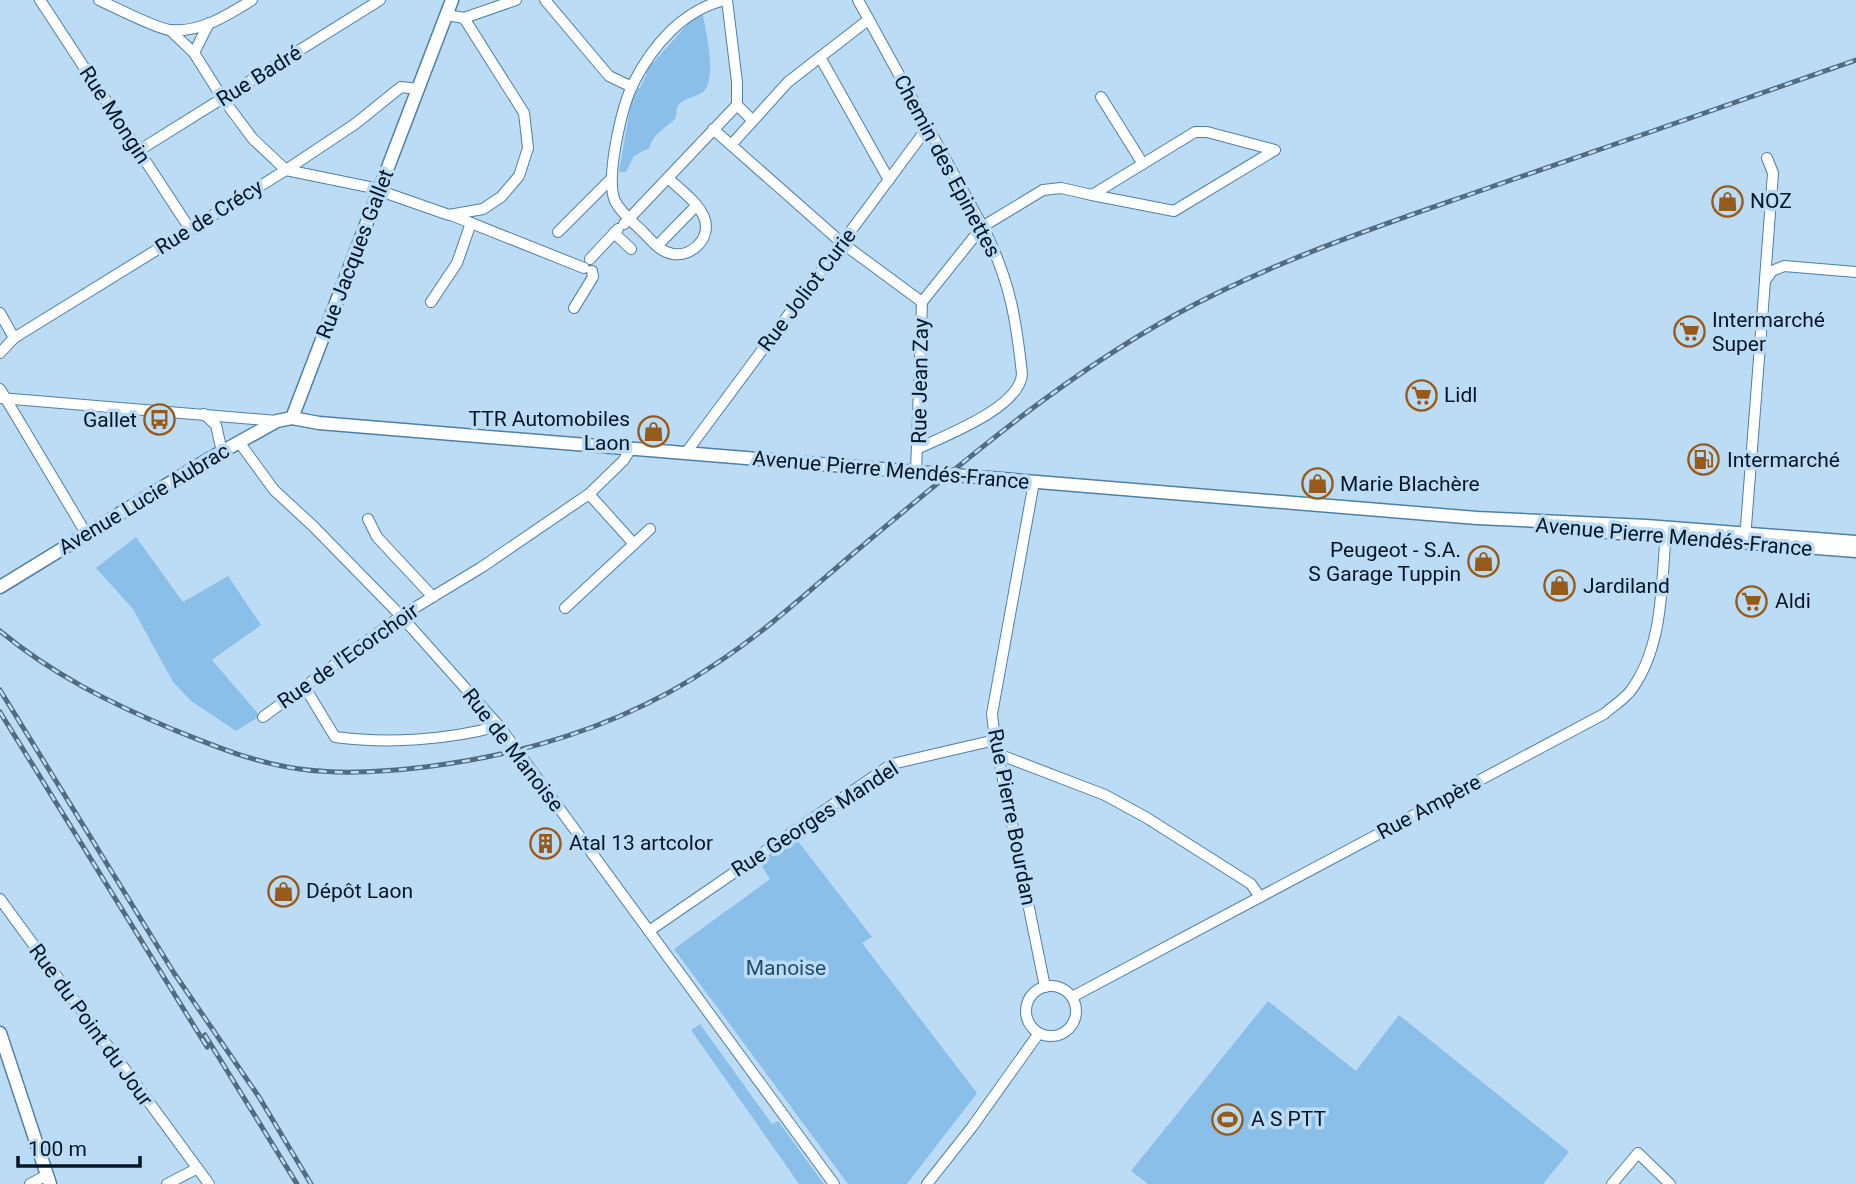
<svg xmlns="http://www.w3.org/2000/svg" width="1856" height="1184" viewBox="0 0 1856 1184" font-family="Roboto,sans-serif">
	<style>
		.green { fill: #89bfe8 }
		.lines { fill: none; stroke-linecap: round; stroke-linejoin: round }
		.minor-casing { stroke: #4c80a7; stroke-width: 12 }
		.major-casing { stroke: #4c80a7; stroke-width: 15 }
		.minor { stroke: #fff; stroke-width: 10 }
		.major { stroke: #fff; stroke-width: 12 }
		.rail-casing { stroke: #526b7f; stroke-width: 5 }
		.rail { stroke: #bcdcf6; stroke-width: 2.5; stroke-dasharray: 8; stroke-linecap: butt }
		.labels { text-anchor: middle; stroke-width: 7; stroke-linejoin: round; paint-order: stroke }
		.street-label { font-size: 21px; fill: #021625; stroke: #bcdcf6 }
		.poi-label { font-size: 21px; fill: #021625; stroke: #bcdcf6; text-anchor: start }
		.park-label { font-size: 21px; fill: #1e4c6c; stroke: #bcdcf6 }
	</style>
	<rect width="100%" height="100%" fill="#bcdcf6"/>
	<g class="green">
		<path d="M703 15C706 33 717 77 704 91 697 98 681 97 677 108 676 112 677 115 675 119 664 129 654 133 649 148L634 156 626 172H619L632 97 635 88H640L647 74 644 71 649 63H653L694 17Z"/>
		<polygon points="136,537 183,602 228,576 261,625 212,660 260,716 236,731 191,701 173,682 133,609 96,568"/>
		<polygon points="794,836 872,937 862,943 977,1093 907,1184 848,1184 674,949 770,879 758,860"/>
		<polygon points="1268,1001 1356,1071 1399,1015 1569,1152 1543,1184 1148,1184 1131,1171"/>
		<polygon points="700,1024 772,1124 778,1121 824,1184 799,1184 691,1030"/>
	</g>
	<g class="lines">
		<defs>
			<g id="minor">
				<polyline points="40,0 190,229"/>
				<path d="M99 0C114 7 157 29 170 30 200 33 228 15 252 0"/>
				<polyline points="545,0 609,76 632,87"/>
				<polyline points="727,0 737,82 737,105"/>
				<path d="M858 0 985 231C1010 282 1016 318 1022 374 1020 407 947 435 919 448"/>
				<polyline points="464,18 516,0"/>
				<polyline points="170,30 194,53 223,99 253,139 286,170 369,187 449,215 483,209 501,197 519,176 528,148 524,113 464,18 447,15"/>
				<polyline points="194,53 209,23"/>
				<polyline points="820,57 889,180"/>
				<polyline points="1101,97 1143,164"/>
				<polyline points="713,129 731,145 788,82 868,20"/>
				<polygon points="1195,132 1207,132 1275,150 1174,211 1092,195"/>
				<polyline points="731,145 842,243 922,302"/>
				<polyline points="138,151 380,0"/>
				<path d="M668 178C679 189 697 201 704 217 712 237 693 257 673 254 660 252 652 241 643 232 634 223 621 213 615 201 605 178 622 105 634 82 653 45 683 10 725 0"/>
				<polyline points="451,215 584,268"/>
				<polyline points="624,224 737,105 753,121"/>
				<polyline points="558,232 611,179"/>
				<polyline points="614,233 631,249"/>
				<polyline points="657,246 696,206"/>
				<polyline points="590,259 618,229"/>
				<polyline points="1765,279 1773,173 1767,158"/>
				<polyline points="431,302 457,263 471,223"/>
				<polyline points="574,308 593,277 592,271"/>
				<polyline points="0,313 14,338"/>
				<polyline points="0,353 14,338 286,170 355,124 401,87 418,89"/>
				<polyline points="0,389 87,535"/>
				<polyline points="0,398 277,421"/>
				<polyline points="204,414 216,425 222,452"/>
				<polyline points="239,442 274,490 313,526 401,616 499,726 834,1184"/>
				<polyline points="685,454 928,127"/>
				<polyline points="916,472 922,302 982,227 1043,190 1061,188 1092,195"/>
				<polyline points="1034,482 992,714 995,740 1045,987"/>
				<polyline points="368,519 377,537 433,597"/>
				<polyline points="1745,539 1765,281 1772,271 1784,266 1856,272"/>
				<polyline points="634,544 650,529"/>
				<polyline points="565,608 634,544 589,494"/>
				<path d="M304 686 335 737C388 744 448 740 499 726"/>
				<polyline points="263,717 401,616 482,567 589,494 623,461 630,450"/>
				<polyline points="998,754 1105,795 1147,818 1251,884 1260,897"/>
				<polyline points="0,899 209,1184"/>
				<polyline points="649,931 892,764 995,740"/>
				<circle cx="1051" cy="1011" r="25"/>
				<path d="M1072 997 1604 714C1613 706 1625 699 1632 689 1664 644 1661 584 1666 532"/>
				<polyline points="30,1184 47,1175"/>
				<polyline points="167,1184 196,1169"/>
				<polyline points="927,1184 972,1127 1039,1033"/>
				<polyline points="1612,1184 1638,1153 1670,1184"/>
			</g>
			<g id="major">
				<polyline points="292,418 452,0"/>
				<polyline points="1567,529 1856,551"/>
				<polyline points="0,587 209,459 277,421 292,418 319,423 1477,518 1646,526 1856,542"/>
				<polyline points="0,1033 50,1184"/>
			</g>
		</defs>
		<use href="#minor" class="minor-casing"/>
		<use href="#major" class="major-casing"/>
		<use href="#minor" class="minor"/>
		<use href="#major" class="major"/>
		<defs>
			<g id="rail">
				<path d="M0 631C52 674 110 703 172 729 214 746 255 763 300 769 342 775 384 772 425 767 530 754 629 723 717 663 766 631 810 590 855 552 957 467 1056 381 1173 316 1274 260 1383 225 1491 187 1613 145 1734 103 1856 60"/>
				<polyline points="0,690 174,973 259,1097 311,1184"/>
				<polyline points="0,712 207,1047"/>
				<polyline points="205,1035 297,1184"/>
			</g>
		</defs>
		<use href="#rail" class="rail-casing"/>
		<use href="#rail" class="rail"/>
	</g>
	<defs>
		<symbol id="shop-ring" viewBox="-11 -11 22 22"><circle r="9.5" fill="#bcdcf6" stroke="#965a1a" stroke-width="1.5"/><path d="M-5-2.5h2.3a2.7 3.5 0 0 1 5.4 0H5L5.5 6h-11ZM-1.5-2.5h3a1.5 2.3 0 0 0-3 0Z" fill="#965a1a"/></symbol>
		<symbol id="supermarket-ring" viewBox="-11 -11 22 22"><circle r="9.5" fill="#bcdcf6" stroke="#965a1a" stroke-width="1.5"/><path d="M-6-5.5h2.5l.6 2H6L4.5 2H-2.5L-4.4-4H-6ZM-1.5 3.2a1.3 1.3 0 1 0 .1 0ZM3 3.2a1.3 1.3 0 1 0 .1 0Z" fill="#965a1a"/></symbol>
		<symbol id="bus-ring" viewBox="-11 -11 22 22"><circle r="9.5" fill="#bcdcf6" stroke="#965a1a" stroke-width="1.5"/><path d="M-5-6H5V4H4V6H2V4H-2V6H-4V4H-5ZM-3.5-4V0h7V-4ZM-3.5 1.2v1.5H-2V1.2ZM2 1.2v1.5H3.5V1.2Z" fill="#965a1a"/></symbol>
		<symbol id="fuel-ring" viewBox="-11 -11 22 22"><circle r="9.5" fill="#bcdcf6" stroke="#965a1a" stroke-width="1.5"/><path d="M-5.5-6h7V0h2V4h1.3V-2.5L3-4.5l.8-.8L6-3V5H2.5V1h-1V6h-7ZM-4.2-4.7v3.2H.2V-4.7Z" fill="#965a1a"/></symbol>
		<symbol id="building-ring" viewBox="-11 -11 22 22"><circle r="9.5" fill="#bcdcf6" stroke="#965a1a" stroke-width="1.5"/><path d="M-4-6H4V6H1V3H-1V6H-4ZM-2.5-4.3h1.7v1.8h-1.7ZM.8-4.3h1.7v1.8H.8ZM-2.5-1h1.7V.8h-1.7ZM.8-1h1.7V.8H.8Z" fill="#965a1a"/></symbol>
		<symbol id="stadium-ring" viewBox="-11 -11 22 22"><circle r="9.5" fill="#bcdcf6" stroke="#965a1a" stroke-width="1.5"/><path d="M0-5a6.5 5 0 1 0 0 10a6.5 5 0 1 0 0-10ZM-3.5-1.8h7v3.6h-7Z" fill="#965a1a"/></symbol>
	</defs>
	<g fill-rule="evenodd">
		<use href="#shop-ring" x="1710" y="184" width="35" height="35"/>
		<use href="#supermarket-ring" x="1672" y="314" width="35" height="35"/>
		<use href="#supermarket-ring" x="1404" y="378" width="35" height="35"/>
		<use href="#bus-ring" x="142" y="402" width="35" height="35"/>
		<use href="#shop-ring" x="636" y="414" width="35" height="35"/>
		<use href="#fuel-ring" x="1686" y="442" width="35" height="35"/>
		<use href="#shop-ring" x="1300" y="466" width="35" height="35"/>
		<use href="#shop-ring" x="1466" y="544" width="35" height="35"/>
		<use href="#shop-ring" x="1542" y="568" width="35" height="35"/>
		<use href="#supermarket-ring" x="1734" y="584" width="35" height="35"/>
		<use href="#building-ring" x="528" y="826" width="35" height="35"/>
		<use href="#shop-ring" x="266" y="874" width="35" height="35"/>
		<use href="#stadium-ring" x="1210" y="1102" width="35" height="35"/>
	</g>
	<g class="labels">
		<g class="street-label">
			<text transform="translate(259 76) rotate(-32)" y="7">Rue Badré</text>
			<text transform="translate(115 115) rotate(57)" y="7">Rue Mongin</text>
			<text transform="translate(947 166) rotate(62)" y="7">Chemin des Epinettes</text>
			<text transform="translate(209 217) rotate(-32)" y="7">Rue de Crécy</text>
			<text transform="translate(355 254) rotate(-69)" y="7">Rue Jacques Gallet</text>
			<text transform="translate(807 290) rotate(-53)" y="7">Rue Joliot Curie</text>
			<text transform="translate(920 381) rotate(-89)" y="7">Rue Jean Zay</text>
			<text transform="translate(891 470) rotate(5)" y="7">Avenue Pierre Mendés-France</text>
			<text transform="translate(144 499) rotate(-31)" y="7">Avenue Lucie Aubrac</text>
			<text transform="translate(1674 537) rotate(5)" y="7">Avenue Pierre Mendés-France</text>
			<text transform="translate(348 656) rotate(-35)" y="7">Rue de l'Ecorchoir</text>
			<text transform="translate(513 750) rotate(52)" y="7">Rue de Manoise</text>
			<text transform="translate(1429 807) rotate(-28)" y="7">Rue Ampère</text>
			<text transform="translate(1012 817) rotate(79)" y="7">Rue Pierre Bourdan</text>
			<text transform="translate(815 819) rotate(-33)" y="7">Rue Georges Mandel</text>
			<text transform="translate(91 1025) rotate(54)" y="7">Rue du Point du Jour</text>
		</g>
		<g class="poi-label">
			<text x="1750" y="208">NOZ</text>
			<text x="1712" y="327">Intermarché<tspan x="1712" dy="24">Super</tspan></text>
			<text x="1444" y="402">Lidl</text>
			<text x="630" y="426" text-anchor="end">TTR Automobiles<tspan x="630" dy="24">Laon</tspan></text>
			<text x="137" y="427" text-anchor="end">Gallet</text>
			<text x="1727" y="467">Intermarché</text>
			<text x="1340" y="491">Marie Blachère</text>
			<text x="1461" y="557" text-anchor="end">Peugeot - S.A.<tspan x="1461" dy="24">S Garage Tuppin</tspan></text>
			<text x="1583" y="593">Jardiland</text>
			<text x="1775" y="608">Aldi</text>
			<text x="569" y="850">Atal 13 artcolor</text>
			<text x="306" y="898">Dépôt Laon</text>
			<text x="1251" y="1126">A S PTT</text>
		</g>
		<g class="park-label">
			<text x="786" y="975">Manoise</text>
		</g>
	</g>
	<path d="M18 1156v10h122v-10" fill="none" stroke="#021625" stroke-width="3.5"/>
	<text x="28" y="1156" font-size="21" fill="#021625" stroke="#bcdcf6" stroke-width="5" paint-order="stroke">100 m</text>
</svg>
